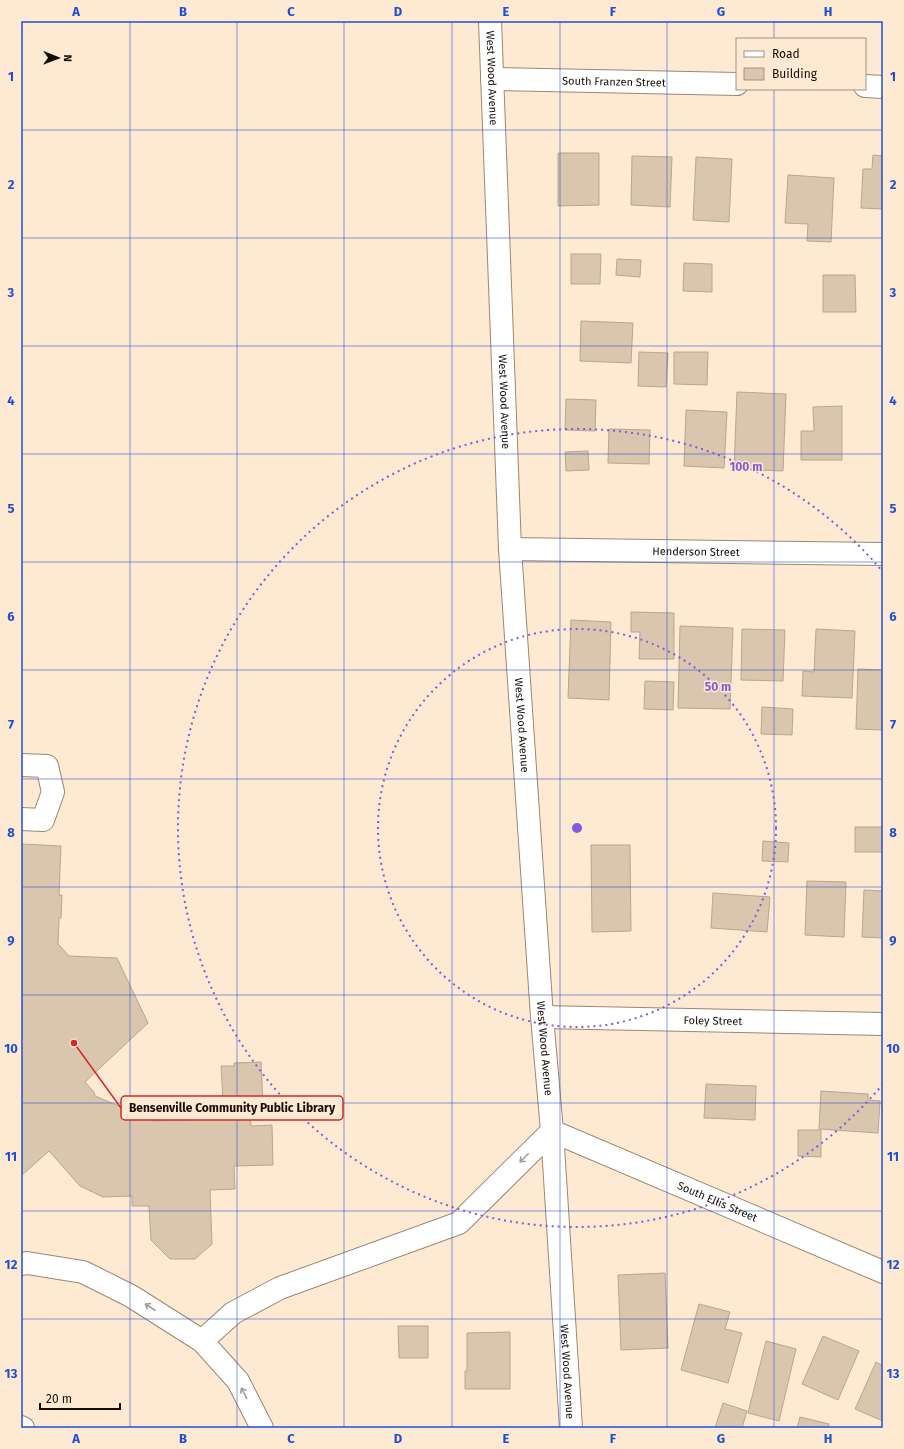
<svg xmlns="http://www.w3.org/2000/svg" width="904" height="1449" viewBox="0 0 904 1449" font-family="'Fira Sans',sans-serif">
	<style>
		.building { fill: #dac6af; stroke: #b9a690 }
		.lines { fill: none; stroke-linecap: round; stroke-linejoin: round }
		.minor-casing { stroke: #9b8873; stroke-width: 24 }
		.minor { stroke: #fff; stroke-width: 22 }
		.oneway { stroke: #a19f9c }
		.grid { fill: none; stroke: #1d4ed8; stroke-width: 1; stroke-opacity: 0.55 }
		.ring { fill: none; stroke: #805cd6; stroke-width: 2; stroke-dasharray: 2 4 }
		.labels { text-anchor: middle; stroke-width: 3; stroke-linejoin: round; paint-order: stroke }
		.street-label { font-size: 11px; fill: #150e07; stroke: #fee9d2 }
		.centre { fill: #805cd6; stroke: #fee9d2; stroke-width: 2 }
		.ring-label { font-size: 12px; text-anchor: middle; font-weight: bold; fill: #805cd6; stroke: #fee9d2; stroke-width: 3; stroke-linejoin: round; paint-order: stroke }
		.leader { fill: none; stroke: #d62828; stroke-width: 1.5 }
		.callout-dot { fill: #d62828; stroke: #fee9d2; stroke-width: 1.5 }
		.callout { fill: #fee9d2; stroke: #d62828; stroke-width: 1.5 }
		.callout-label { font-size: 12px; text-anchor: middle; font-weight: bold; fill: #150e07 }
		.neatline { fill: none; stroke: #1d4ed8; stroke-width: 1.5 }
		.grid-label { font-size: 13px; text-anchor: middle; font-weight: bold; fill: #1d4ed8 }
	</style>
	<rect width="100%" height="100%" fill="#fee9d2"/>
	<g class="building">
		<polygon points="558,153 599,153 599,205 558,206"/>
		<polygon points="873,155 883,156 883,209 861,208 863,169 872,169"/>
		<polygon points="632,156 672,157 670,207 631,205"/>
		<polygon points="696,157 732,159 729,222 693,220"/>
		<polygon points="788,175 834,178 831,242 807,241 808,224 785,223"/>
		<polygon points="571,254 601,254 600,284 571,284"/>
		<polygon points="617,259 641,260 640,277 616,275"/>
		<polygon points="684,263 712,264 712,292 683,291"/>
		<polygon points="823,275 855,275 856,312 823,312"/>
		<polygon points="581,321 633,323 631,363 580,361"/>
		<polygon points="639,352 668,353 666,387 638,386"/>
		<polygon points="674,352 708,352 707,385 674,384"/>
		<polygon points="737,392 786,394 783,471 734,469"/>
		<polygon points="566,399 596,400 595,431 565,430"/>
		<polygon points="842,406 842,460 801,460 801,431 814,431 813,407"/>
		<polygon points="686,410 727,412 724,468 684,466"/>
		<polygon points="609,429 650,430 649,464 608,463"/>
		<polygon points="588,451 589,470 566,471 565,452"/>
		<polygon points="631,612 674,613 674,659 639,659 640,632 631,632"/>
		<polygon points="571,620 611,622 609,700 568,698"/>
		<polygon points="680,626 733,628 730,709 678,708"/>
		<polygon points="742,629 785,630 783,681 741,680"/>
		<polygon points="816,629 855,631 852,698 802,696 803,671 814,672"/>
		<polygon points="858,669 883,670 883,730 856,729"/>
		<polygon points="645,681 674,682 673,710 644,709"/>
		<polygon points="762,707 793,709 792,735 761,734"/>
		<rect x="855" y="827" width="28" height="25"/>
		<polygon points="763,841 789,843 788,862 762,861"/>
		<polygon points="21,844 61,846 59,895 62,895 61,918 59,918 58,944 69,956 117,958 148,1023 85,1082 94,1092 95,1096 155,1121 224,1118 221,1066 234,1066 234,1063 261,1062 263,1105 250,1105 251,1126 272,1125 273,1165 234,1166 235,1189 210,1190 212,1244 195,1259 170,1259 151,1240 149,1206 132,1206 132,1196 103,1197 80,1186 49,1151 21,1176"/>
		<polygon points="591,845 630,845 631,931 592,932"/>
		<polygon points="807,881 846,882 844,937 805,935"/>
		<polygon points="864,890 883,891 883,938 862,937"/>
		<polygon points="713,893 770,897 767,932 711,928"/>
		<polygon points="706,1084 756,1086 755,1120 704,1118"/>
		<polygon points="821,1091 868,1094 868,1100 880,1101 878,1133 819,1129"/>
		<polygon points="798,1130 821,1130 821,1157 798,1156"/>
		<polygon points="665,1273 668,1348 621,1350 618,1275"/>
		<polygon points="699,1304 730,1312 725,1329 742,1333 728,1383 681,1370"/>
		<polygon points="398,1326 428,1326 428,1358 399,1358"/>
		<polygon points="510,1332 510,1389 465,1389 465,1371 467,1371 467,1333"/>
		<polygon points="823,1336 859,1351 838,1400 802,1384"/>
		<polygon points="766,1341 796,1349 779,1421 748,1413"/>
		<polygon points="876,1362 883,1366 883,1421 855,1409"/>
		<polygon points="723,1403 747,1411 742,1428 715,1428"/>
		<polygon points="800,1417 829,1424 828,1428 797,1428"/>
	</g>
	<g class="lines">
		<defs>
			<g id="minor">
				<path id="s1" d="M490 21 510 549 542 1017 552 1131 571 1428"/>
				<path id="s2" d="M492 79 737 84"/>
				<polyline points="865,86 883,87"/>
				<path id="s3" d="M510 549 883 554"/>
				<polyline points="21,765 47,766 53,792 43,820 21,819"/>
				<path id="s4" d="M542 1017 883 1024"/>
				<polyline points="21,1264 27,1263 83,1272 131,1296 202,1341 238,1381 262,1428"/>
				<path id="s5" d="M202 1341 233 1313 280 1288 459 1223 552 1131 883 1272"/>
				<polyline points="21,1427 23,1428"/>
			</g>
		</defs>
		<use href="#minor" class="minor-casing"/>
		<use href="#minor" class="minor"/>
	</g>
	<defs><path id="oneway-shaft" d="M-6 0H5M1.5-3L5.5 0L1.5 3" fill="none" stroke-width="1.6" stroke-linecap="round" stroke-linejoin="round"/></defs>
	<g class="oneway">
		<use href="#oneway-shaft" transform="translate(524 1158) rotate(135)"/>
		<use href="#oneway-shaft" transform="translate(150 1307) rotate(-147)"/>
		<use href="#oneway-shaft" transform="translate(244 1393) rotate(-117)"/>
	</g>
	<path class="grid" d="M130 21V1428M237 21V1428M344 21V1428M452 21V1428M560 21V1428M667 21V1428M774 21V39M774 89V1428M21 130H883M21 238H883M21 346H883M21 454H883M21 562H883M21 670H883M21 779H883M21 887H883M21 995H883M21 1103H883M21 1211H883M21 1319H883"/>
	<g class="ring">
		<circle cx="577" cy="828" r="199"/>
		<path d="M883 1084A399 399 0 1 1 883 572"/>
	</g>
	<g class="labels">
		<g class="street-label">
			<text dy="4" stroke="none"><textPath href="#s1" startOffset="57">West Wood Avenue</textPath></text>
			<text dy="4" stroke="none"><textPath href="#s2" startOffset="122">South Franzen Street</textPath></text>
			<text dy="4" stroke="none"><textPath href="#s1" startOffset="381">West Wood Avenue</textPath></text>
			<text dy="4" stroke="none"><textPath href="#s3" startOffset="186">Henderson Street</textPath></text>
			<text dy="4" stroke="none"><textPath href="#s1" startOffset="705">West Wood Avenue</textPath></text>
			<text dy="4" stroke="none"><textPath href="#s4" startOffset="171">Foley Street</textPath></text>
			<text dy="4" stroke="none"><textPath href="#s1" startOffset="1029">West Wood Avenue</textPath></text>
			<text dy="4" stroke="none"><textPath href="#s5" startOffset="596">South Ellis Street</textPath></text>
			<text dy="4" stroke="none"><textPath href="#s1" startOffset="1353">West Wood Avenue</textPath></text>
		</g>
	</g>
	<circle cx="577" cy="828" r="6" class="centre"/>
	<g class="ring-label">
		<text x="746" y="471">100 m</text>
		<text x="718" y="691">50 m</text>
	</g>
	<path class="leader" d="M74 1043L121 1108"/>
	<circle class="callout-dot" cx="74" cy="1043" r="4"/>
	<rect class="callout" x="121" y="1096" width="222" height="24" rx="4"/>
	<g class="callout-label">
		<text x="232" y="1112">Bensenville Community Public Library</text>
	</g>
	<rect width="904" height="1449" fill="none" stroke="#fee9d2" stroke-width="44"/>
	<rect x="736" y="38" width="130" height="52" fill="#fee9d2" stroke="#a19181"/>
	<rect x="744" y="51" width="20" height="6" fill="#ffffff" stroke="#a19181"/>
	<text x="772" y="58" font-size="12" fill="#150e07">Road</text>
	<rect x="744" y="68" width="20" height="12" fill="#dac6af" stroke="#a19181"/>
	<text x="772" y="78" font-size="12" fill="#150e07">Building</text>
	<g transform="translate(58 58) rotate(91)" stroke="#fee9d2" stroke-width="3" paint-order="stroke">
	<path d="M0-3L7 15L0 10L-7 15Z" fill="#150e07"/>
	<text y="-6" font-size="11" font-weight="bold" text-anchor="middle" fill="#150e07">N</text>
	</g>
	<path d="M40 1403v6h80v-6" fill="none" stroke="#150e07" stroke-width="2"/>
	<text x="46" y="1403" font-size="12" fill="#150e07" stroke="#fee9d2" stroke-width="3" paint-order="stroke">20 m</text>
	<rect x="22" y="22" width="860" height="1405" class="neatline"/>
	<g class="grid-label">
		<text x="76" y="16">A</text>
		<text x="183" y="16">B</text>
		<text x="291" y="16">C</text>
		<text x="398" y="16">D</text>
		<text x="506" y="16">E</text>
		<text x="613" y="16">F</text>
		<text x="721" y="16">G</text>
		<text x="828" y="16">H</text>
		<text x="11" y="81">1</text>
		<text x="893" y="81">1</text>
		<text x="11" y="189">2</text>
		<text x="893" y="189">2</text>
		<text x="11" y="297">3</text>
		<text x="893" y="297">3</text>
		<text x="11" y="405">4</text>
		<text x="893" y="405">4</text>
		<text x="11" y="513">5</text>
		<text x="893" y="513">5</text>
		<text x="11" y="621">6</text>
		<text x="893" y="621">6</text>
		<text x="11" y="729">7</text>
		<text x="893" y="729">7</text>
		<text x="11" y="837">8</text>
		<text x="893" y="837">8</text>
		<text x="11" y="945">9</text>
		<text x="893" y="945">9</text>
		<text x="11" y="1053">10</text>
		<text x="893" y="1053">10</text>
		<text x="11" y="1161">11</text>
		<text x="893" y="1161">11</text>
		<text x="11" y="1269">12</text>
		<text x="893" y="1269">12</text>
		<text x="11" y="1378">13</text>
		<text x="893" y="1378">13</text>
		<text x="76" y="1443">A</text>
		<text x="183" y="1443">B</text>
		<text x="291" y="1443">C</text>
		<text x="398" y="1443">D</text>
		<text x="506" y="1443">E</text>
		<text x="613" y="1443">F</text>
		<text x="721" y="1443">G</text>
		<text x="828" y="1443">H</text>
	</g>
</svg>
